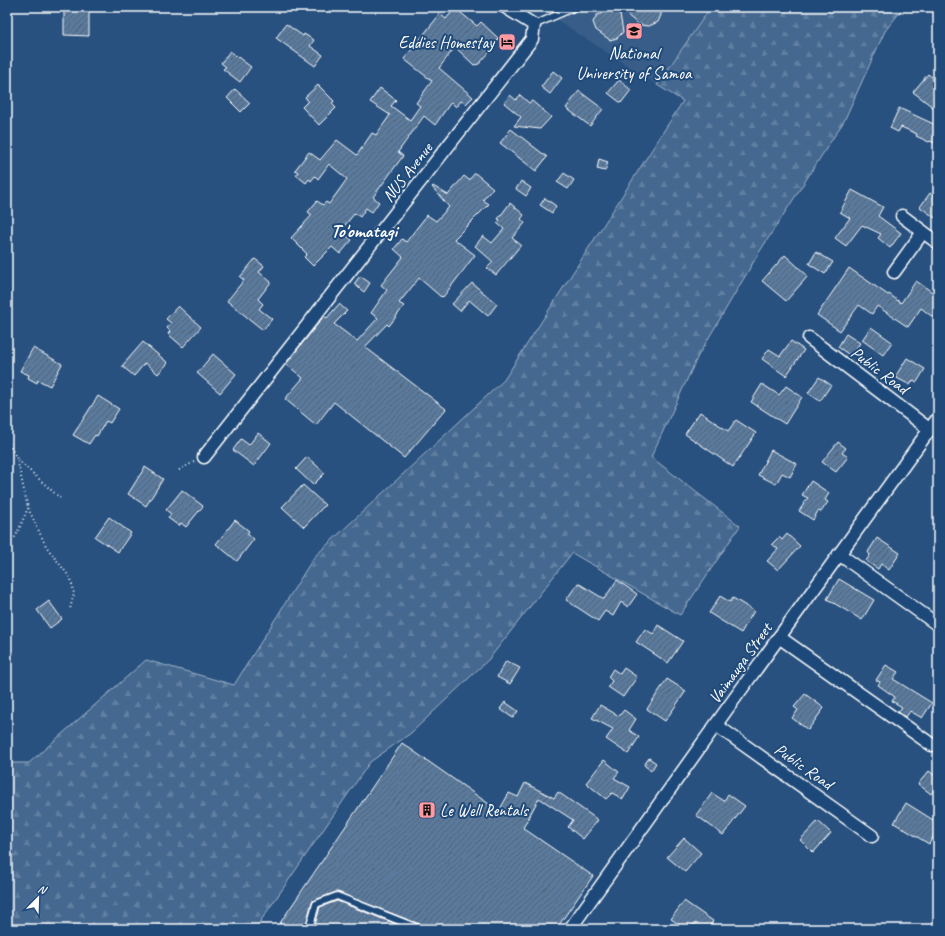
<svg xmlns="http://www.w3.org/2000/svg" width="945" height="936" viewBox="0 0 945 936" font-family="Caveat,sans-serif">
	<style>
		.built { fill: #375d88 }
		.forest { fill: url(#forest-firs); stroke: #a2b4c8 }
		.building { fill: url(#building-hatch); stroke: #fff }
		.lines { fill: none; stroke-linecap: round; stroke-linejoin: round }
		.service-casing { stroke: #fff; stroke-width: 9 }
		.minor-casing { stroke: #fff; stroke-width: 15 }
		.path { stroke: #fff; stroke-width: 2; stroke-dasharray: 1 3; stroke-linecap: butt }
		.service { stroke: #1f4a7a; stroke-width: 6 }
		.minor { stroke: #1f4a7a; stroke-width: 12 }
		.labels { text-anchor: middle; stroke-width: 4; stroke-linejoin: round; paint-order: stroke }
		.poi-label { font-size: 17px; fill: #fff; stroke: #1f4a7a; text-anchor: end }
		.street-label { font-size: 17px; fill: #fff; stroke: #1f4a7a }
		.quarter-label { font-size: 19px; font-weight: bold; fill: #fff; stroke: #1f4a7a }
	</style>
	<defs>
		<pattern id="forest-firs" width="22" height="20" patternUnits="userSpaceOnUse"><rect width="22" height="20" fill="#446890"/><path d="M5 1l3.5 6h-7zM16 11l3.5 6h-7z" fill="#607fa1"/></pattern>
		<pattern id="building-hatch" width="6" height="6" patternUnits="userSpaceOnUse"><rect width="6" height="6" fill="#5a7a9d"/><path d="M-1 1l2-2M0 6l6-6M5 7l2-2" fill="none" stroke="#536374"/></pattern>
	</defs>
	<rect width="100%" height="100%" fill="#28517f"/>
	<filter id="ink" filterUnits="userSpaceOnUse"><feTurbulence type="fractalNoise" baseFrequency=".025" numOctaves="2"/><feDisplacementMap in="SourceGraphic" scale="8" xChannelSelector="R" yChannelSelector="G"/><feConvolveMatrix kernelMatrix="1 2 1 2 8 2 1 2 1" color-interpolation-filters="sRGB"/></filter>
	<g filter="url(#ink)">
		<polygon class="built" points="537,7 711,7 657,85"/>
		<polygon class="forest" points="711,7 904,7 885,31 844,121 760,251 698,356 651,457 740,526 680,615 572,553 489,659 411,733 370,762 255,929 7,929 7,763 29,763 146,660 234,685 314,557 504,380 683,101 657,85"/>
		<g class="building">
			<polygon points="64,7 89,7 89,36 64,35"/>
			<polygon points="618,7 661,7 661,15 658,22 649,26 639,25"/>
			<polygon points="455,8 477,26 481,22 498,38 495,46 479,64 474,65 455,47 439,68 473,97 466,104 461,101 456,107 451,102 435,125 424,116 398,152 403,156 373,197 379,202 372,212 366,208 360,217 355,213 340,231 352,240 340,254 332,247 313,266 304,257 307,254 291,238 312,215 308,212 317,201 323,205 326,202 329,204 347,179 329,164 318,179 315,176 311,181 309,179 306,183 296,175 298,172 295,170 309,152 320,160 337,140 357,155 372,133 376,135 390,115 370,102 380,88 396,100 391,106 410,120 420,106 416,103 432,81 404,59 440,14 446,19"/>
			<polygon points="619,8 623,32 617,38 610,40 596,30 593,22 597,15"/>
			<polygon points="286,24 303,36 304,34 314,40 310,46 323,55 315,66 276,38"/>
			<polygon points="230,51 251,67 240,82 223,69 226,67 221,63"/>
			<polygon points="553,71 562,78 550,94 541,87"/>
			<polygon points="928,74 938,82 933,89 938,93 938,111 913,92"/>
			<polygon points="619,80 631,90 621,103 608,93"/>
			<polygon points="318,85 334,101 332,104 336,108 319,125 302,107 308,101 305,97"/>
			<polygon points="235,89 250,103 241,112 227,98"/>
			<polygon points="579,91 603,109 590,126 566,108"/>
			<polygon points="510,95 516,100 520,95 529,103 532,101 551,117 540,129 514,126 521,117 504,103"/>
			<polygon points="899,108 938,126 938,144 930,141 929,142 916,136 917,134 901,127 898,132 890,128"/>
			<polygon points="511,129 547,157 536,171 500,143"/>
			<polygon points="599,159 608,162 605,171 597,169"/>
			<polygon points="475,173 493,188 483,200 489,204 454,239 475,255 443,297 442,296 441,297 419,278 399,303 404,306 389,326 387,324 365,347 446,409 404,458 334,402 316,425 285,399 303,378 286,364 324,316 327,318 339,304 347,311 334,324 357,341 378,318 371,313 387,290 381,285 403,257 394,249 402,239 406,242 427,215 436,221 449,207 432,187 433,186 448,195 464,176 469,180"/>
			<polygon points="564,173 574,180 568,189 557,182"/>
			<polygon points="521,181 531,188 526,196 516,189"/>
			<polygon points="852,190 883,207 878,216 901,233 890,248 878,238 881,234 862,225 846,246 835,238 850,218 840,212"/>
			<polygon points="930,193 938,199 938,220 920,207"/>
			<polygon points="545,198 556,206 552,213 540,205"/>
			<polygon points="510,203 524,215 521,219 525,223 512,238 521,245 496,275 487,268 493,262 475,246 483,236 492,243 504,229 497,223 500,220 498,219"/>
			<polygon points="816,252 833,262 825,274 809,264"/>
			<polygon points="785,255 808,276 786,301 762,281"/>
			<polygon points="255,259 264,266 259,272 271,282 258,299 263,304 259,309 272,319 263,330 227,301 244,280 240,277"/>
			<polygon points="849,268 888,295 889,294 901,303 916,281 938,296 938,321 921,308 908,327 877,306 872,314 859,305 840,331 817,315"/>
			<polygon points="360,276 370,283 364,292 354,284"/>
			<polygon points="472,283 497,304 488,316 469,300 460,311 452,304"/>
			<polygon points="178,306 201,327 183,347 168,334 170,331 167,328 171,323 166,319"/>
			<polygon points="871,327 892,342 883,355 862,340"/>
			<polygon points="846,334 860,343 851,356 838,347"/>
			<polygon points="791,341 804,350 786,376 762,359 769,349 780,356"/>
			<polygon points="143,342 168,363 158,374 145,363 134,376 122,366"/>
			<polygon points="33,348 62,364 50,386 38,380 37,383 28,378 29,375 20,371"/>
			<polygon points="213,354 236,374 220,393 197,373"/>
			<polygon points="907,358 925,369 917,382 913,380 910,385 895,377"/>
			<polygon points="819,377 831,385 820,401 808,393"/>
			<polygon points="762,384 779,395 786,386 802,397 785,424 751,402"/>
			<polygon points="98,396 119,409 110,423 106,421 97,436 95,435 89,444 73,435"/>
			<polygon points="700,412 728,431 736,420 756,433 733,467 685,434"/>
			<polygon points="258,433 271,443 254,466 233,450 241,439 249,445"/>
			<polygon points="838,442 846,448 842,453 848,457 836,472 822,462"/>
			<polygon points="771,450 797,464 790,477 782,473 776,484 758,475"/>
			<polygon points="307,457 325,473 313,485 296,469"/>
			<polygon points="145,467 163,479 146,506 128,494"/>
			<polygon points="811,481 829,493 825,500 828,502 821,512 818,511 813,520 799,511 808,498 802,495"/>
			<polygon points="303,485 325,505 304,527 282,507"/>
			<polygon points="182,490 203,506 186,527 181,523 179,526 168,518 171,514 166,510"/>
			<polygon points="109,517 131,533 118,552 95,537"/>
			<polygon points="235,520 249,531 247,534 254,539 237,561 216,544"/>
			<polygon points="787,534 800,546 778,570 767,561 778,549 772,544 779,537 782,540"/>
			<polygon points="877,538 900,553 889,570 881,564 878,569 866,561 870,555 868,552"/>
			<polygon points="839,579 874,600 862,620 827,599"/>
			<polygon points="617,580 637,594 628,607 621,602 613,616 605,611 598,621 566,600 578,583 604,599"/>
			<polygon points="720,596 730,602 733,598 754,611 741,633 709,613"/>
			<polygon points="49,601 62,619 50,628 37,610"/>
			<polygon points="658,625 683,641 668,663 636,642 645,629 653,634"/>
			<polygon points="506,661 520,668 510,684 497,677"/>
			<polygon points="886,665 898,672 893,679 932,703 922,718 910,711 906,717 898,712 902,707 892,701 895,697 878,685 880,682 876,680"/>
			<polygon points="624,668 637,677 623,697 608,687 612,681 608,677 613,669 620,674"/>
			<polygon points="667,679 686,691 665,721 647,709"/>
			<polygon points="805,694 824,708 808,730 792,718 798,710 794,707"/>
			<polygon points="505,702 518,711 513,718 500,709"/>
			<polygon points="600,705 619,716 624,710 636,719 629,730 639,737 628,754 606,739 613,729 592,718"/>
			<polygon points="402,743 499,811 509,793 518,797 525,783 554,798 558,792 598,820 583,839 568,827 573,820 539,798 523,828 593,876 556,929 424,929 422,925 336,892 312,901 305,929 276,929"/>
			<polygon points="649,758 656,763 651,771 644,765"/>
			<polygon points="604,760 619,772 614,778 630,787 623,799 612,793 606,799 586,783"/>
			<polygon points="929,771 938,778 938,784 931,794 918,784"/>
			<polygon points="712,793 724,801 728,794 745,806 723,835 696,815"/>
			<polygon points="906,803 938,823 938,829 929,844 894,823"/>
			<polygon points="818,821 831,833 813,853 800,840"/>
			<polygon points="684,838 701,853 685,872 667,857"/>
			<polygon points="337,901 408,929 314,929 320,907"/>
			<polygon points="684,901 713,921 708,929 702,929 694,924 690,929 686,929 671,919"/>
		</g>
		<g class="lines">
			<defs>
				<g id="service">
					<polyline points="534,25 575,7"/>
					<polyline points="309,929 316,904 337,896 420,929"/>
				</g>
				<g id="minor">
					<polyline points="902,216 938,243"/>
					<polyline points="894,272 923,232"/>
					<polyline points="809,338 929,429"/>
					<polyline points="204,457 532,39 534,25 505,7"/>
					<polyline points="839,554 938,625"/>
					<polyline points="779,637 932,745"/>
					<polyline points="716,725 872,836"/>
					<polyline points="570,929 727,709 938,418"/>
				</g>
			</defs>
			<use href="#service" class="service-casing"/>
			<use href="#minor" class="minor-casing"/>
			<g class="path">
				<polyline points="7,440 17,459 28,508 46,546 71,579 74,594 70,609"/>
				<polyline points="18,460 60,498"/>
				<polyline points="179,470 194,462"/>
				<polyline points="7,547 16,536 28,508"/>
			</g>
			<use href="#service" class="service"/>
			<use href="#minor" class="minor"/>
		</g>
	</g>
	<defs>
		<symbol id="university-square" viewBox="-11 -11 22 22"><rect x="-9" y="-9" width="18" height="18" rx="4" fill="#ff9aa2" stroke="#1f4a7a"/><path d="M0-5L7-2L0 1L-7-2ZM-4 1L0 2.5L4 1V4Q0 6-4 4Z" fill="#111"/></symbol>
		<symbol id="hotel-square" viewBox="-11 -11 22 22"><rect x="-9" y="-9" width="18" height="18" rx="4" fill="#ff9aa2" stroke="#1f4a7a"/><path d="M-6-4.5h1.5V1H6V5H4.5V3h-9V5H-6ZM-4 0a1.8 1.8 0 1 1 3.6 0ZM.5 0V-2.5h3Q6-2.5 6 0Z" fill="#111"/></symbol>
		<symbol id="building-square" viewBox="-11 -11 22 22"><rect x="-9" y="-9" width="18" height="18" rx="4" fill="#ff9aa2" stroke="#1f4a7a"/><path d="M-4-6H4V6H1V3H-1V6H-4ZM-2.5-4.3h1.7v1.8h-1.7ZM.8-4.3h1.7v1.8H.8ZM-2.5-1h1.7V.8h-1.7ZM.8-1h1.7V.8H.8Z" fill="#111"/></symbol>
	</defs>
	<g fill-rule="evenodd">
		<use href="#university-square" x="624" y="21" width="20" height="20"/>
		<use href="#hotel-square" x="497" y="32" width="20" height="20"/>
		<use href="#building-square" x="417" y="800" width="20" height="20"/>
	</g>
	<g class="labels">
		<g class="poi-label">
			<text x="494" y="48">Eddies Homestay</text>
			<text x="634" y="59" text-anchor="middle">National<tspan x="634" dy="20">University of Samoa</tspan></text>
			<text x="440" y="816" text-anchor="start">Le Well Rentals</text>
		</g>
		<g class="street-label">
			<text transform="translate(407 172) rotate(-52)" y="6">NUS Avenue</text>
			<text transform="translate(880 370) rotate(37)" y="6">Public Road</text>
			<text transform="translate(740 663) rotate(-54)" y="6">Vaimauga Street</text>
			<text transform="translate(804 766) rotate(35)" y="6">Public Road</text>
		</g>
		<g class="quarter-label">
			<text x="364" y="237">To'omatagi</text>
		</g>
	</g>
	<rect width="945" height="936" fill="none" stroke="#1f4a7a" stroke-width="24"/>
	<rect x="12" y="12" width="921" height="912" fill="none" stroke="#fff" stroke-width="1.5" filter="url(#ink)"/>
	<g transform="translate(38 898) rotate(23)" stroke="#1f4a7a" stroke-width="3" paint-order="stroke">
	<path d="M0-3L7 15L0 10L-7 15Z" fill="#ffffff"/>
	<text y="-6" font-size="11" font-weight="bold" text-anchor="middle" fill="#ffffff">N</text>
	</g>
</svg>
